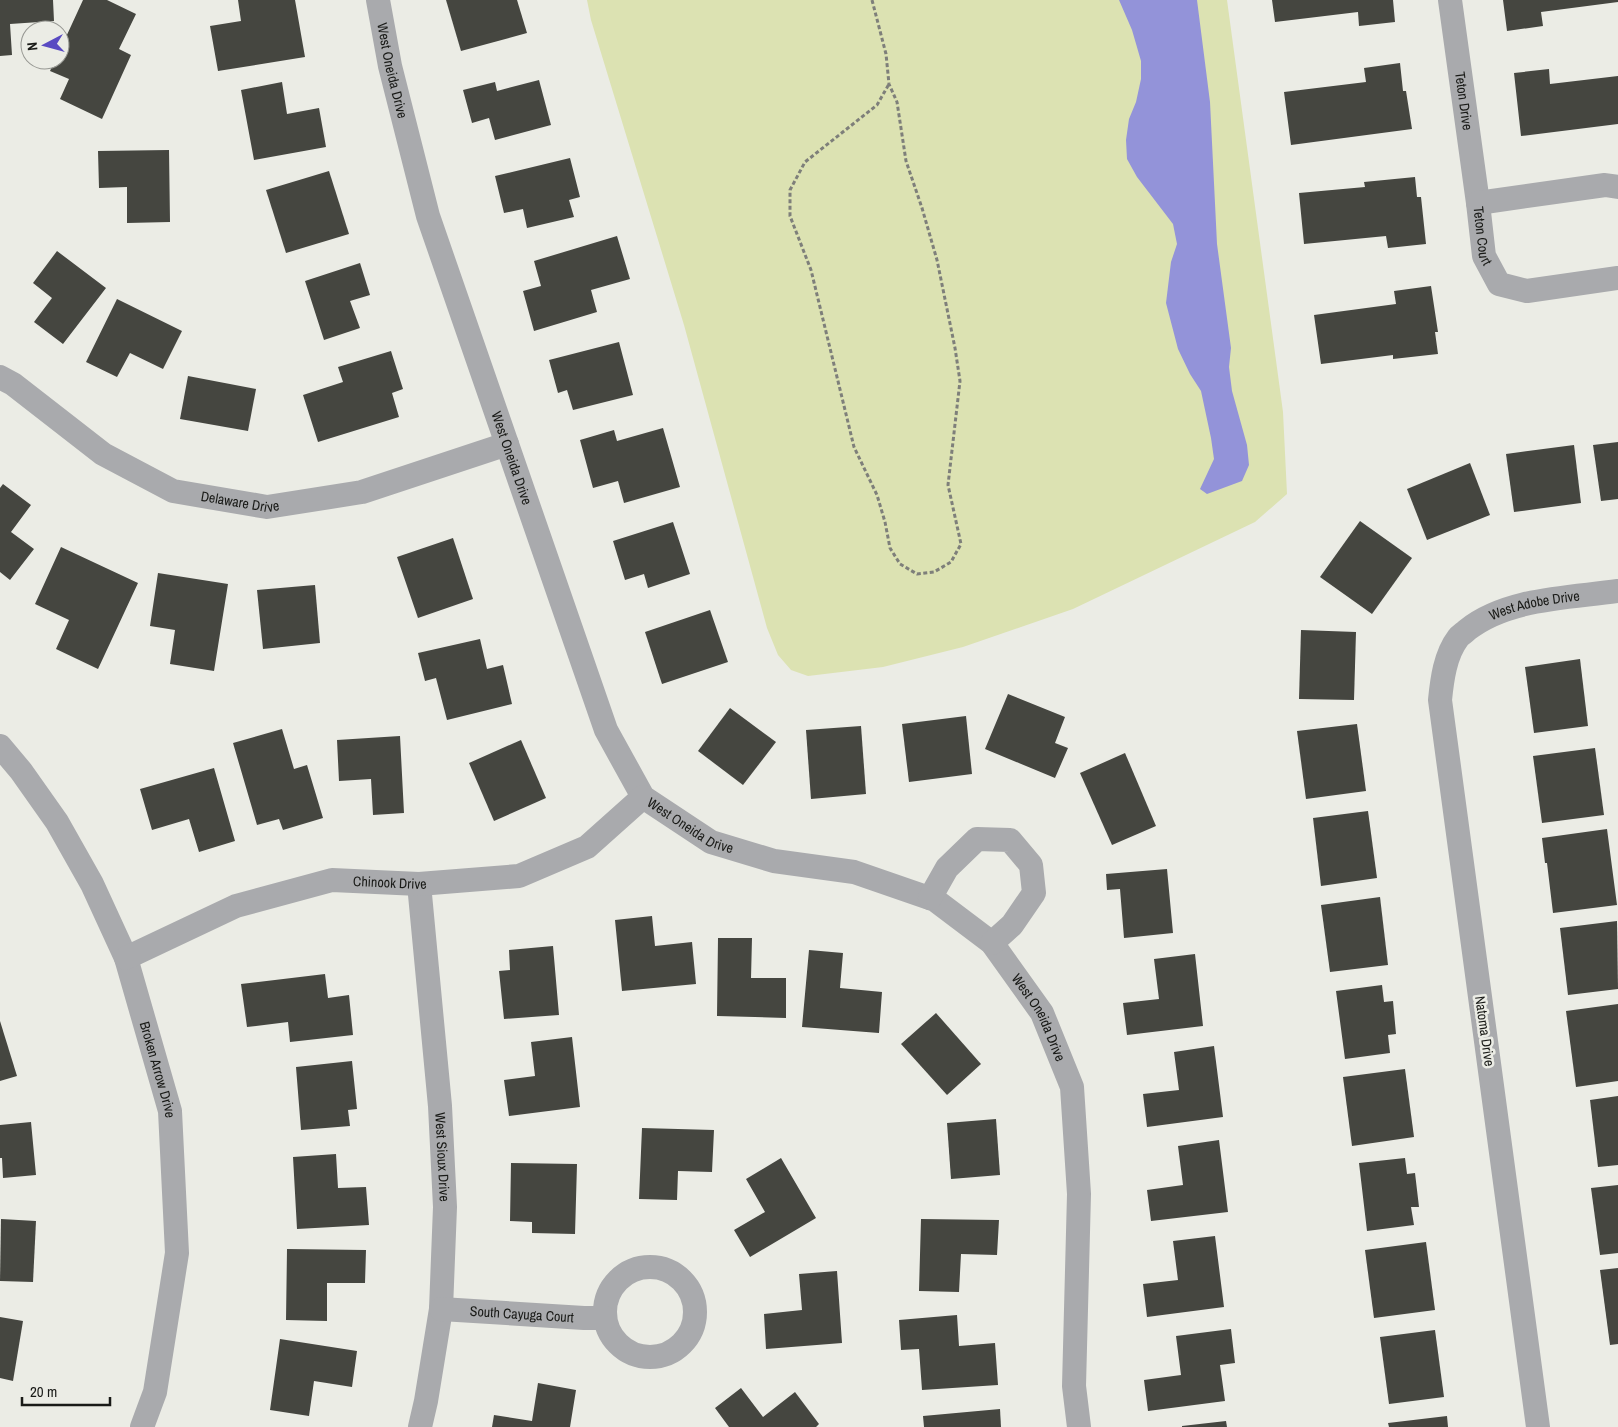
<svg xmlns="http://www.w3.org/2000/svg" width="1618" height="1427" viewBox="0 0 1618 1427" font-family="'Archivo Narrow',sans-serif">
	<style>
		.green { fill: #dce2b2 }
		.water { fill: #9393d9 }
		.building { fill: #454640 }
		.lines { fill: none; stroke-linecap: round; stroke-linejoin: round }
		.path { stroke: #7e7f7a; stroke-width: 3; stroke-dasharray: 4 2.5; stroke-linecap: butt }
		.minor { stroke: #a9aaad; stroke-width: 24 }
		.labels { text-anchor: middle; stroke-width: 5; stroke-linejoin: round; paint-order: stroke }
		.street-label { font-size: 14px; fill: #191a17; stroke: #ebece5 }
	</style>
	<rect width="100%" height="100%" fill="#ebece5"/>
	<polygon class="green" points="587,0 1227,0 1283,412 1287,494 1255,522 1073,609 963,647 883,667 808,676 791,670 778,655 767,628 684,325 591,20"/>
	<polygon class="water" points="1119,0 1197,0 1210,102 1217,244 1231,348 1229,367 1232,391 1247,445 1249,465 1242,481 1207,494 1200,489 1214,459 1211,438 1201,391 1190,374 1178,349 1166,303 1171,262 1177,244 1173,224 1137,177 1127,159 1126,140 1129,119 1136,102 1141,79 1141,61 1132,30"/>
	<g class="building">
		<polygon points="0,0 53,0 54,21 10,24 12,55 0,56"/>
		<polygon points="83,0 107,0 136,14 119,49 131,55 102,119 60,99 69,79 50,71 55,60 60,60 60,50"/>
		<polygon points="238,0 295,0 305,57 218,71 210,26 241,21"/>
		<polygon points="446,0 517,0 527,33 461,51"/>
		<polygon points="1272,0 1393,0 1395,22 1359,26 1358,12 1275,22"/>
		<polygon points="1503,0 1618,0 1618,2 1541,12 1543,26 1507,31"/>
		<polygon points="1400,63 1403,91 1406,91 1412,129 1291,145 1284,92 1366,82 1364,68"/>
		<polygon points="1549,69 1550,84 1618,76 1618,124 1521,136 1514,73"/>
		<polygon points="539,80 551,125 495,140 489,118 472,123 463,90 495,82 497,91"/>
		<polygon points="282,82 287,114 319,108 326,147 254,160 241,90"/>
		<polygon points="169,150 170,222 127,223 127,187 99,188 98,151"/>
		<polygon points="570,158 580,197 569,200 574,217 527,228 523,209 504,213 495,176"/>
		<polygon points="329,171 349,234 286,253 266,190"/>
		<polygon points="1415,177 1417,197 1421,197 1426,244 1388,248 1386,236 1304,244 1299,193 1365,187 1364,182"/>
		<polygon points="617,236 630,279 591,290 597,312 534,331 523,291 541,286 534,261"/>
		<polygon points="57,251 106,288 63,344 34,322 52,298 33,283"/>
		<polygon points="360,263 370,295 350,301 360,328 324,340 305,281"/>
		<polygon points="1431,286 1438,332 1435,332 1438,354 1393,359 1393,355 1321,364 1314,315 1396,304 1394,291"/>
		<polygon points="117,299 182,331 163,369 130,353 117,377 86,362"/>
		<polygon points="619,342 633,395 573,410 567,390 558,393 549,360"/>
		<polygon points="391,351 403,389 392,393 399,417 318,442 303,395 343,382 338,367"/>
		<polygon points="188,376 256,389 248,431 180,419"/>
		<polygon points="663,428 680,487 624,503 618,481 593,488 580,440 614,430 617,441"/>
		<polygon points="1618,442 1618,499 1601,501 1593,445"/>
		<polygon points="1574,445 1581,503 1514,512 1506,454"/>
		<polygon points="1470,463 1490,515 1427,540 1407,489"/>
		<polygon points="3,484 31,505 11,532 34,549 10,580 0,572 0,488"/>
		<polygon points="1360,521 1412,558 1372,614 1320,577"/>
		<polygon points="673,522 690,574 648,588 644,574 625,580 613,541"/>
		<polygon points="453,538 473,599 418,618 397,557"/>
		<polygon points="61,547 138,583 98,669 56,649 69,620 35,604"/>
		<polygon points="158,573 228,584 214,671 170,664 175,630 150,626"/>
		<polygon points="315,585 320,643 263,649 257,590"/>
		<polygon points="710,610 728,662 662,684 645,632"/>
		<polygon points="1301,630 1356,632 1354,700 1299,699"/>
		<polygon points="480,639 487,669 503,665 512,704 447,720 436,678 425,681 418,653"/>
		<polygon points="1580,659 1588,726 1534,733 1525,667"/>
		<polygon points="1008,694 1065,717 1055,743 1068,748 1055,778 985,749"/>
		<polygon points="730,708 776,742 743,785 698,751"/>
		<polygon points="966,716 972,774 909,782 902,724"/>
		<polygon points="1357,724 1366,791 1306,799 1297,731"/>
		<polygon points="861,726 866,794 811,799 806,730"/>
		<polygon points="282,729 294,769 307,765 323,818 283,830 279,819 257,825 233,743"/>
		<polygon points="400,736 404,813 373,815 371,779 339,781 337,740"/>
		<polygon points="521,740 546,798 494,821 469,763"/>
		<polygon points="1595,748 1604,815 1542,823 1533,756"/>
		<polygon points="1125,753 1156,826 1112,845 1080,773"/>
		<polygon points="214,768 235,841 199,852 189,819 152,830 140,789"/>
		<polygon points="1368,811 1377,878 1321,886 1313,818"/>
		<polygon points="1607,829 1617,905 1553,913 1547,863 1545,863 1542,838"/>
		<polygon points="1167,869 1173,933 1124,938 1120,889 1107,890 1106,874"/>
		<polygon points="1380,897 1388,965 1330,972 1321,905"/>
		<polygon points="652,916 655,946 692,942 696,984 622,991 615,920"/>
		<polygon points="1617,921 1618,989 1568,995 1560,928"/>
		<polygon points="718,938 752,938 751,978 786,978 786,1018 717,1016"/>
		<polygon points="553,946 559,1015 504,1019 499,971 510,970 509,950"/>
		<polygon points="809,950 843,953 840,988 882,992 879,1033 802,1027"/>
		<polygon points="1195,954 1203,1026 1127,1035 1123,1003 1159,999 1154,959"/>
		<polygon points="325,974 328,998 349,995 353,1035 290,1042 288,1022 247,1027 241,984"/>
		<polygon points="1382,985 1384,1002 1393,1001 1396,1034 1388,1035 1390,1053 1345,1059 1336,991"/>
		<polygon points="1618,1004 1618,1081 1576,1087 1566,1011"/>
		<polygon points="936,1013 981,1064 947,1095 901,1044"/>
		<polygon points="0,1021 17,1076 0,1081"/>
		<polygon points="572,1037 580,1107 509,1116 504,1080 535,1076 531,1042"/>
		<polygon points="1214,1046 1223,1117 1147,1127 1143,1094 1179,1090 1174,1052"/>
		<polygon points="352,1061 357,1109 348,1110 350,1126 301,1130 296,1067"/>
		<polygon points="1405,1069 1414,1137 1352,1146 1343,1077"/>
		<polygon points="1618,1096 1618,1165 1598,1167 1590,1100"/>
		<polygon points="996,1119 1000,1175 951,1179 947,1123"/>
		<polygon points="31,1122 36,1175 3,1178 2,1158 0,1158 0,1125"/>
		<polygon points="642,1128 714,1130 712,1172 678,1171 677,1200 639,1199"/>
		<polygon points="1219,1140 1228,1212 1151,1221 1147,1190 1183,1185 1178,1146"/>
		<polygon points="336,1154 338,1188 366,1187 369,1225 297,1229 293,1157"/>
		<polygon points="781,1158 816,1218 750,1257 734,1230 765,1212 746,1179"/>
		<polygon points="1405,1158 1407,1174 1415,1173 1419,1207 1411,1207 1414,1225 1367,1231 1359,1163"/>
		<polygon points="511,1163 577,1164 575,1234 532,1233 532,1222 510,1221"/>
		<polygon points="1618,1185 1618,1253 1600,1255 1591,1188"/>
		<polygon points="1,1219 36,1221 33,1282 0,1281"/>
		<polygon points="921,1219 999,1220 997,1255 961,1254 959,1292 919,1291"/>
		<polygon points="1215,1236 1224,1307 1147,1317 1143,1284 1178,1280 1173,1241"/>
		<polygon points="1426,1242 1435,1310 1374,1318 1365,1250"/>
		<polygon points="287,1249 366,1250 365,1283 327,1283 327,1321 286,1320"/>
		<polygon points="1618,1268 1618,1344 1610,1345 1600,1270"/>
		<polygon points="837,1271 842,1343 766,1349 764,1314 802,1310 799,1274"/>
		<polygon points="957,1315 959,1346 995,1343 998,1385 922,1390 919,1349 901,1350 899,1320"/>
		<polygon points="0,1317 23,1321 13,1381 0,1378"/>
		<polygon points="1231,1329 1235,1363 1220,1365 1225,1401 1148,1411 1144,1380 1181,1375 1176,1336"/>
		<polygon points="1435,1330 1444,1397 1389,1404 1380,1337"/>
		<polygon points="280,1339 357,1351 352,1387 314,1381 309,1416 270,1410"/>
		<polygon points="538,1383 576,1390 570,1427 492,1427 494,1415 532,1421"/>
		<polygon points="741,1388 763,1417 795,1392 819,1424 816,1427 729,1427 715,1408"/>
		<polygon points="1000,1409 1001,1427 924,1427 923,1416"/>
		<polygon points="1447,1416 1448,1427 1389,1427 1388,1423"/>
		<polygon points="1226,1421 1227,1427 1182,1427 1182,1426"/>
	</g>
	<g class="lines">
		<polyline class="path" points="872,0 886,54 889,84 897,102 906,161 922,208 937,260 955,348 960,381 948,485 961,544 951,562 934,572 917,574 900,564 890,548 885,522 877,495 854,447 811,270 790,216 790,190 805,162 877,105 889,84"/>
		<g class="minor">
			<path id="s1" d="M378 0 390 66 428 216 606 730 643 797 711 842 774 861 854 872 935 900 992 943 1042 1013 1072 1087 1079 1194 1074 1386 1079 1427"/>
			<path id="s2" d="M1450 0 1478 203 1484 256 1499 284 1527 291 1618 278"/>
			<polyline points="1478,203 1605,185 1618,187"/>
			<path id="s3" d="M0 377 13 384 103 454 173 491 267 507 362 492 507 444"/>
			<path id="s4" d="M0 746 21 771 57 822 92 884 126 958 170 1111 177 1253 155 1392 142 1427"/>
			<path id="s5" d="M419 884 440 1106 445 1207 441 1309 426 1401 420 1427"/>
			<polyline points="930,898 947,868 977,839 1010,840 1031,865 1034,893 1012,925 992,943"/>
			<path id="s6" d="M126 958 236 906 332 880 419 884 519 876 587 847 643 797"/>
			<circle cx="650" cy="1312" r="45"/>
			<path id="s7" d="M441 1309 584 1318H605"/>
			<path id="s8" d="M1538 1427 1440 700C1442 680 1445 655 1458 638 1460 635 1464 633 1467 630 1507 598 1569 598 1618 591"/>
		</g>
	</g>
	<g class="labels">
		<g class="street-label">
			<text dy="5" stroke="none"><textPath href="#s1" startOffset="72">West Oneida Drive</textPath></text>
			<text dy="5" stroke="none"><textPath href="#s2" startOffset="102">Teton Drive</textPath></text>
			<text dy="5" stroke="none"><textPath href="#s2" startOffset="238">Teton Court</textPath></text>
			<text dy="5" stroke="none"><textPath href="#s1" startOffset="478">West Oneida Drive</textPath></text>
			<text dy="5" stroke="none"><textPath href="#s3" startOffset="276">Delaware Drive</textPath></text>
			<text dy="5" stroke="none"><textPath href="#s8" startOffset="884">West Adobe Drive</textPath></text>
			<text dy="5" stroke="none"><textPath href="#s1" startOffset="898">West Oneida Drive</textPath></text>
			<text dy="5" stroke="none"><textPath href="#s6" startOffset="279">Chinook Drive</textPath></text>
			<text dy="5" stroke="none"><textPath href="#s1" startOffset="1316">West Oneida Drive</textPath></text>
			<text transform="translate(1485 1031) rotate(82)" y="5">Natoma Drive</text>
			<text dy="5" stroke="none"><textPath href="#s4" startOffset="364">Broken Arrow Drive</textPath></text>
			<text dy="5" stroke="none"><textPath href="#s5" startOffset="274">West Sioux Drive</textPath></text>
			<text dy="5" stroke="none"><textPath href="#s7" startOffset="81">South Cayuga Court</textPath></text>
		</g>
	</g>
	<g transform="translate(45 45) rotate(264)"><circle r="24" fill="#ebece5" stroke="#979893"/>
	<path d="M0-4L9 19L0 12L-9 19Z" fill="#594ac2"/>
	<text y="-8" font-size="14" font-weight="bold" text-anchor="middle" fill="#191a17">N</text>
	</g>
	<path d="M22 1397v8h88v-8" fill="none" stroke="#191a17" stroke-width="2.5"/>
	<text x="30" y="1397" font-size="15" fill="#191a17" stroke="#ebece5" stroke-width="4" paint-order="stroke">20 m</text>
</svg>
